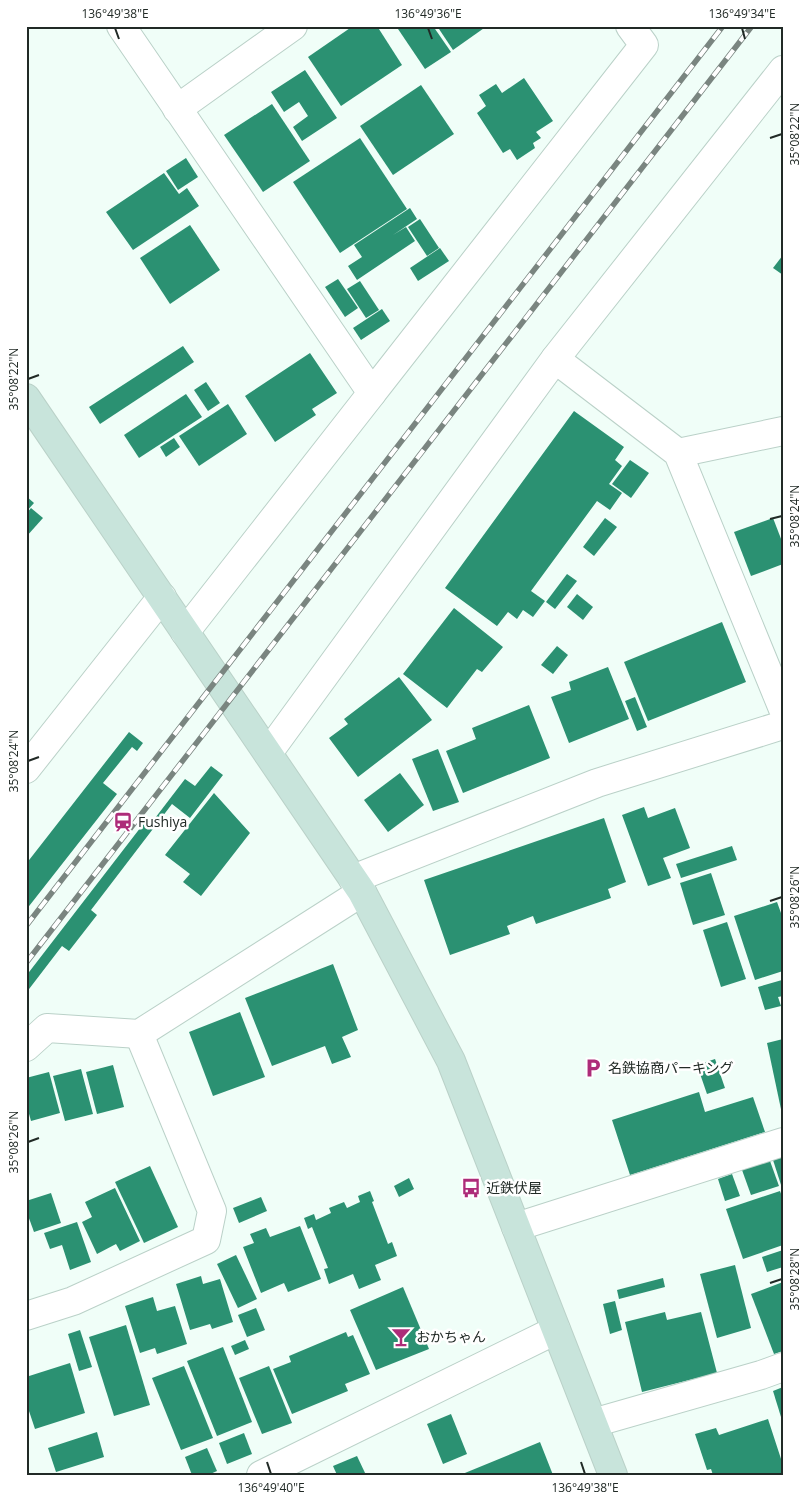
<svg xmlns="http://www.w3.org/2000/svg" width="809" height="1501" viewBox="0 0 809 1501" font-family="'Open Sans','Noto Sans JP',sans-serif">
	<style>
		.building { fill: #2b9172 }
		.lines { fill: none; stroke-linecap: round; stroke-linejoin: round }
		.street-casing { stroke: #bad1c8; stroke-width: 30 }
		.secondary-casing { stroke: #bad1c8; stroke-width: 30 }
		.street { stroke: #fff; stroke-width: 28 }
		.secondary { stroke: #c8e4db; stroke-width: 28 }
		.rail-casing { stroke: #7a8580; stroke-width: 5.5 }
		.rail { stroke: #fff; stroke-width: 4; stroke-dasharray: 11; stroke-linecap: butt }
		.ticks { fill: none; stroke: #212a26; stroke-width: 2 }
		.labels { text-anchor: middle; stroke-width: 5; stroke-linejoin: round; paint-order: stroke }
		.poi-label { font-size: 14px; fill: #212a26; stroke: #fff; text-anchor: start }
		.neatline { fill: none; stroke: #212a26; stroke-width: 2 }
		.ticks-label { font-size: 12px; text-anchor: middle; fill: #212a26 }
	</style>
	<rect width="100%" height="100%" fill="#f0fef8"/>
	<g class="building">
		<polygon points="353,26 377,26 402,65 341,106 308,57"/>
		<polygon points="396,26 433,26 451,52 425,69"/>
		<polygon points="437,26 487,26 453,50"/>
		<polygon points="305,70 337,118 302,141 293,127 308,116 299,102 284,112 271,92"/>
		<polygon points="524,78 553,121 536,132 541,138 533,143 535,148 517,160 510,149 503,153 477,113 486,106 479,95 496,84 502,93"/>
		<polygon points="421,85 454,134 393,175 360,126"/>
		<polygon points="272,104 310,161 263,192 224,135"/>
		<polygon points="360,138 407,209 340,253 293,182"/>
		<polygon points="186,158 198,177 178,190 166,171"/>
		<polygon points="164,173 179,194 187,188 199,206 133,250 106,212"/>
		<polygon points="410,208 417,219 393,235 406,227 415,241 357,280 348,266 362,257 354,245"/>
		<polygon points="420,219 439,248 427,256 408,227"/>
		<polygon points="190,225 220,270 170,304 140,258"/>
		<polygon points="440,248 449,261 418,281 410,268"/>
		<polygon points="783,255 783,275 773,268"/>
		<polygon points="338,279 358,308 345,317 325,287"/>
		<polygon points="360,281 379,310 366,318 347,289"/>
		<polygon points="382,309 390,321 361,340 353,328"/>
		<polygon points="183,346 194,362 100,424 89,407"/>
		<polygon points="310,353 337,393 312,409 316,415 275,442 245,396"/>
		<polygon points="206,382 220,403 208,411 194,390"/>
		<polygon points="186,394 202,417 139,458 124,435"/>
		<polygon points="228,404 247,434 199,466 179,436"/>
		<polygon points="574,411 624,447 615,460 622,466 609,484 622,493 610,510 597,501 531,591 545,601 533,617 523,610 517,619 508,612 497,626 445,588"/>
		<polygon points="174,438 180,447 166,457 160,447"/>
		<polygon points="630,460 649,473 631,498 612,484"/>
		<polygon points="26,496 34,503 26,512"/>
		<polygon points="31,508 43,518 26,537 26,514"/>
		<polygon points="605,518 617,527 594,556 583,547"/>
		<polygon points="773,518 783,544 783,564 751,576 734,532"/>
		<polygon points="567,574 577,581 555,609 546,602"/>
		<polygon points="577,594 593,607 583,620 567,607"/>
		<polygon points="454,608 503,647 482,672 477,669 447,708 403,674"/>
		<polygon points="722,622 746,682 648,721 624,662"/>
		<polygon points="557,646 568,655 553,674 541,665"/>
		<polygon points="608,667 629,719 569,743 551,697 571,690 569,682"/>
		<polygon points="399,677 432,720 358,777 329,738 348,724 344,719"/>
		<polygon points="635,697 647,727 637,731 625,701"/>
		<polygon points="529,705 550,758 463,793 446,751 476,739 472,728"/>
		<polygon points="129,732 143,743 137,751 132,747 103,783 117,794 26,910 26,864"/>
		<polygon points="438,749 459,802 433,811 412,759"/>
		<polygon points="211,766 223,775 190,818 172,804 91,910 97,915 69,951 62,946 26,993 26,976 144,823 149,826 185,779 195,786"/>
		<polygon points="400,773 424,805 388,832 364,800"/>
		<polygon points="214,793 250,833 201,896 183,882 190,874 165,855"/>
		<polygon points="644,807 648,818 675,808 690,848 663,858 671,878 648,886 622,815"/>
		<polygon points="604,818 626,882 608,889 611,898 536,924 533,916 507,926 510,934 450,955 424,880"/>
		<polygon points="732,846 737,860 681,878 676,864"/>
		<polygon points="711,873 725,915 693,925 680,883"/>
		<polygon points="777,902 781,913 783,912 783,971 755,980 734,916"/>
		<polygon points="727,922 746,979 721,987 703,930"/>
		<polygon points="333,964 358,1030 342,1037 351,1057 332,1064 325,1046 272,1066 245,998"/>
		<polygon points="782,980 783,996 778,997 781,1006 765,1010 758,987"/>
		<polygon points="240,1012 265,1077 213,1096 189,1032"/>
		<polygon points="783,1039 783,1114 782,1114 767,1043"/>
		<polygon points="715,1059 725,1088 707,1094 697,1065"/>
		<polygon points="113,1065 124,1107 97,1114 86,1072"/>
		<polygon points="81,1069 93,1114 65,1121 53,1076"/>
		<polygon points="49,1072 60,1113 31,1121 26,1103 26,1078"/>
		<polygon points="699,1092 705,1112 753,1097 765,1132 630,1175 612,1120"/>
		<polygon points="783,1157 783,1188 782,1188 773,1160"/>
		<polygon points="770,1161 779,1186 751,1195 742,1170"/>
		<polygon points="150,1166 178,1227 144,1243 115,1182"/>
		<polygon points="732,1174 740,1196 725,1201 718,1179"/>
		<polygon points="409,1178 414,1189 399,1197 394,1186"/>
		<polygon points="115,1188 140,1241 120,1251 116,1244 97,1254 82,1222 92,1217 85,1202"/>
		<polygon points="370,1191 374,1201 372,1202 388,1244 392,1242 397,1256 375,1265 381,1280 359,1289 353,1274 329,1284 324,1269 328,1268 312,1227 308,1229 304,1218 314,1214 316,1220 331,1213 329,1208 344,1202 347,1208 360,1202 358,1196"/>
		<polygon points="780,1191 783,1199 783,1245 743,1259 726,1209"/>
		<polygon points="51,1193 61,1223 34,1232 26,1210 26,1201"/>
		<polygon points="261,1197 267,1211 239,1223 233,1208"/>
		<polygon points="77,1222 91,1262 70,1270 62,1245 50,1249 44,1233"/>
		<polygon points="300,1226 321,1279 288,1292 284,1283 261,1293 243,1247 254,1243 250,1234 266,1228 270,1237"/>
		<polygon points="783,1250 783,1267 767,1272 762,1257"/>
		<polygon points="236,1255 257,1299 238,1308 217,1264"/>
		<polygon points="735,1265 751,1328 717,1338 700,1274"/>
		<polygon points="201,1276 203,1284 220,1279 233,1322 212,1329 210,1324 190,1330 176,1284"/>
		<polygon points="663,1278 665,1287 619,1299 617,1290"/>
		<polygon points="783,1282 783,1351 774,1354 751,1294"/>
		<polygon points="403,1287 429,1349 376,1370 350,1310"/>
		<polygon points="153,1297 157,1311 175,1306 187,1344 157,1354 155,1348 140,1353 125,1306"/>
		<polygon points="615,1301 622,1330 610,1334 603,1304"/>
		<polygon points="256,1308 265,1330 247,1337 238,1315"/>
		<polygon points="665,1312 667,1320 701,1312 717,1373 642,1392 625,1322"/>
		<polygon points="126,1325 150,1405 114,1416 89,1337"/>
		<polygon points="80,1330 92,1367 79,1371 68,1334"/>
		<polygon points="346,1332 348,1337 353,1335 370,1374 345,1384 348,1391 292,1414 273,1369 291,1362 289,1356"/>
		<polygon points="245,1340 249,1349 235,1355 231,1346"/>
		<polygon points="223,1347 252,1422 217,1436 187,1361"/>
		<polygon points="70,1363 85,1413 35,1429 26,1402 26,1377"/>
		<polygon points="184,1366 213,1438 181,1450 152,1378"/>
		<polygon points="269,1366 292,1423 262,1434 239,1378"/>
		<polygon points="783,1387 783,1416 781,1417 773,1391"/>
		<polygon points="451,1414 467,1454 443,1464 427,1424"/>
		<polygon points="768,1419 783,1465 783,1475 713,1475 711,1469 707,1470 695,1434 716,1428 719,1435"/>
		<polygon points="97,1432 104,1457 56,1472 48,1448"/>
		<polygon points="244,1433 252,1454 227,1464 219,1443"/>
		<polygon points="540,1442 553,1475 460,1475"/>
		<polygon points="207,1448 217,1471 208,1475 192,1475 185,1457"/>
		<polygon points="357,1456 366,1475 337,1475 333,1466"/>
	</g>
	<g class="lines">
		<defs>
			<g id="street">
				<polyline points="121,26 372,393 185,632"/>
				<polyline points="177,109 293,26"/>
				<polyline points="555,359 783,70"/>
				<polyline points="372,393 644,45 630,26"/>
				<polyline points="678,453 783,431"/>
				<polyline points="268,753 555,359 678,453 783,709"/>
				<polyline points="26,769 162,597"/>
				<polyline points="353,879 597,783 783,725"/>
				<polyline points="26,1047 47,1028 139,1034 362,892"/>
				<polyline points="516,1227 783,1142"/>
				<polyline points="26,1316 73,1301 206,1240 212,1211 139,1034"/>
				<polyline points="593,1423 761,1375 783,1367"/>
				<polyline points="261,1475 556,1330"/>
			</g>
			<polyline id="secondary" points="26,398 362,892 451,1061 613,1475"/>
		</defs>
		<use href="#street" class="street-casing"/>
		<use href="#secondary" class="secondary-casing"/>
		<use href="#street" class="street"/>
		<use href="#secondary" class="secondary"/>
		<defs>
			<g id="rail">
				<polyline points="26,926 723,26"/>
				<polyline points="26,963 752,26"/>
			</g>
		</defs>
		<use href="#rail" class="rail-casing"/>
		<use href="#rail" class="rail"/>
	</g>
	<path class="ticks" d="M115 28 119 39M428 28 432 39M742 28 745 39M770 138 782 134M28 379 39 375M770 519 782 516M28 761 39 757M770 901 782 897M28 1142 39 1138M770 1283 782 1279M267 1462 271 1474M581 1462 585 1474"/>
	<defs>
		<symbol id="station-bare" viewBox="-9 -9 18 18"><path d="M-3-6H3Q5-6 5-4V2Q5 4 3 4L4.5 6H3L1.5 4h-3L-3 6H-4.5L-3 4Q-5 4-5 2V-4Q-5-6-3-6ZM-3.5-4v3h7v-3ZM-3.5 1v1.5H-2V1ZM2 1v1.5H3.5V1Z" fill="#ad2c79" stroke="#fff" stroke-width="2.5" paint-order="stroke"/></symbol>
		<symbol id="parking-bare" viewBox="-9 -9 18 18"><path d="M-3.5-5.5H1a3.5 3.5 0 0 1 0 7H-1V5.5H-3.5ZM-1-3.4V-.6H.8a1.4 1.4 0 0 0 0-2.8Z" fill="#ad2c79" stroke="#fff" stroke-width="2.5" paint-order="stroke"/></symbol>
		<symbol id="bus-bare" viewBox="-9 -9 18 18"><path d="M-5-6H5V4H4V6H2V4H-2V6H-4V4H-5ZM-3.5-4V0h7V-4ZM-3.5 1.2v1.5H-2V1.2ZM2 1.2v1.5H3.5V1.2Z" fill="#ad2c79" stroke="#fff" stroke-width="2.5" paint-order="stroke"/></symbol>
		<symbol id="bar-bare" viewBox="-9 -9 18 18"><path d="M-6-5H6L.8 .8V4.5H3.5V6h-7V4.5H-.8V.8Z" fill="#ad2c79" stroke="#fff" stroke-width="2.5" paint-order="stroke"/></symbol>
	</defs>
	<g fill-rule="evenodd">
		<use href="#station-bare" x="109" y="808" width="28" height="28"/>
		<use href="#parking-bare" x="579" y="1054" width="28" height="28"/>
		<use href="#bus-bare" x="457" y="1174" width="28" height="28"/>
		<use href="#bar-bare" x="387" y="1323" width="28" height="28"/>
	</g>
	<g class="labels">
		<g class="poi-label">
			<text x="138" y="827">Fushiya</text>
			<text x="608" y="1073">名鉄協商パーキング</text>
			<text x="486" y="1193">近鉄伏屋</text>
			<text x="416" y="1342">おかちゃん</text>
		</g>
	</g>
	<rect width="809" height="1501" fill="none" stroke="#ffffff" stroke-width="55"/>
	<rect x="28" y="28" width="754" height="1446" class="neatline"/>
	<g class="ticks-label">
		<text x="115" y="18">136°49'38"E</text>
		<text x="428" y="18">136°49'36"E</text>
		<text x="742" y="18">136°49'34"E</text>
		<text transform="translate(795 134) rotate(-90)" y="4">35°08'22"N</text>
		<text transform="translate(14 379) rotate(-90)" y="4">35°08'22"N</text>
		<text transform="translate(795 516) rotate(-90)" y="4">35°08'24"N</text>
		<text transform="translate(14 761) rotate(-90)" y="4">35°08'24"N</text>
		<text transform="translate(795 897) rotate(-90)" y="4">35°08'26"N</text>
		<text transform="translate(14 1142) rotate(-90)" y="4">35°08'26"N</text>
		<text transform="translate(795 1279) rotate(-90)" y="4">35°08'28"N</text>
		<text x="271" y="1492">136°49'40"E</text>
		<text x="585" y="1492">136°49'38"E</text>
	</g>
</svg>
